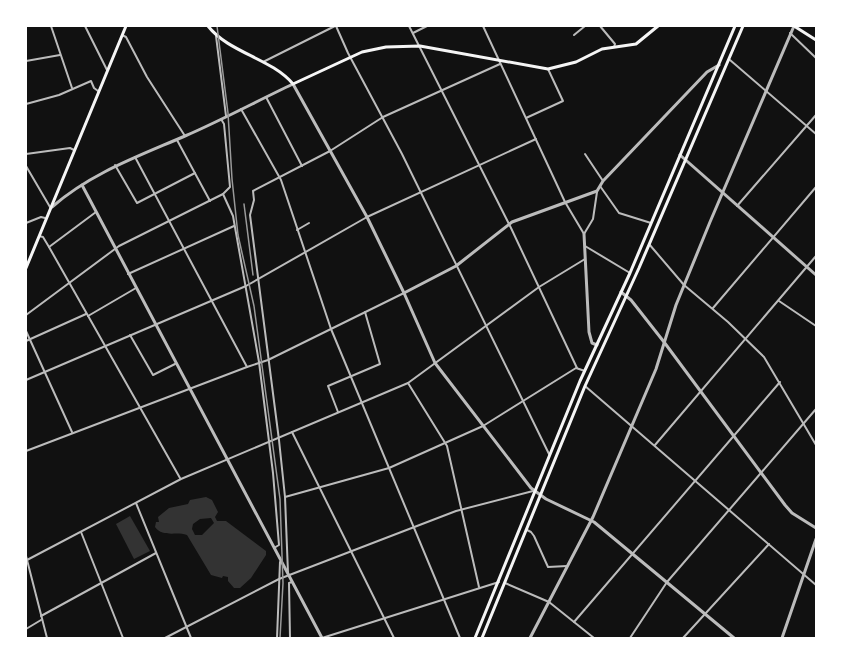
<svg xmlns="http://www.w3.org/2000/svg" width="842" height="664" viewBox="0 0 842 664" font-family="Lora,serif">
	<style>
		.water { fill: #333; fill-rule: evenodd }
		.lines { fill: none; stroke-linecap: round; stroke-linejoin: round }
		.minor { stroke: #bcbcbc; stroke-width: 2 }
		.tertiary { stroke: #bcbcbc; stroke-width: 3 }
		.secondary { stroke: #f5f5f5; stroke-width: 3 }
		.primary { stroke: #f5f5f5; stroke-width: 3 }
		.rail { stroke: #9a9a9a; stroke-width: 1.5 }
	</style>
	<rect width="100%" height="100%" fill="#111"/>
	<g class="water">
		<path d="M206 497 212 500 218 512 215 517 217 521H226L266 551V555L251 578 240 588H234L228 581V577L223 576 222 578 211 575 187 535C176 531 163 538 155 527L156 522H159L158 517 169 508 188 504 190 500ZM211 518 214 523 202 535H195L192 529 193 524 200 519Z"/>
		<polygon points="130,516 150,551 134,559 116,524"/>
	</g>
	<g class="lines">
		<g class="minor">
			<polyline points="51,26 72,88"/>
			<polyline points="85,26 107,70"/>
			<polyline points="336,26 348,53 402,154 549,454"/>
			<polyline points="409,26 511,228 577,368"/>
			<polyline points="483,26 565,202 584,234"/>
			<polyline points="600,26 615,44 614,47"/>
			<polyline points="413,33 427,26"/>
			<polyline points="790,33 816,58"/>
			<polyline points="122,35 126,37 147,77 185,136"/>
			<polyline points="574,35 585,26"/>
			<polyline points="216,36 226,116"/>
			<polyline points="730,60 816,134"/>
			<polyline points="26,61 60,55"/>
			<polyline points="263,62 335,26"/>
			<polyline points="266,97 302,166"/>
			<polyline points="26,104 59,95 91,81 94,88 98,91"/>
			<polyline points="241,109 281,180 331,329 460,638"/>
			<polyline points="526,118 563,101 548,69"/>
			<polyline points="177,140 210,201"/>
			<polyline points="26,154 70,148 74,150"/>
			<polyline points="585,154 603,181"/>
			<polyline points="135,157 247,367"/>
			<polyline points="115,165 137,203 195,173"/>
			<polyline points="26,166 50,207"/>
			<polyline points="600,186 619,213 651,223"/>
			<polyline points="223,194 233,216 259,362 273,473 279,545 274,548"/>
			<polyline points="737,206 816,115"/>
			<polyline points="26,223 41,217 45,218"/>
			<polyline points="297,230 309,223"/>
			<polyline points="584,234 593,219 597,192"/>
			<polyline points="39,236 43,237 49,247 180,478"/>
			<polyline points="649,244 684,285 728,322 764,357 816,445"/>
			<polyline points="585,246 630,273"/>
			<polyline points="49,247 96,212"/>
			<polyline points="128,274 234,226"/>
			<polyline points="779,301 816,326"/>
			<polyline points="713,308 816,187"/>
			<polyline points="26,315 119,246 223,194 230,187 224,124 221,119"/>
			<polyline points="88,316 136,288"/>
			<polyline points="26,331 72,432"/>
			<polyline points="130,335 153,375 175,364"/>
			<polyline points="26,341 86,314"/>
			<polyline points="26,380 246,286 367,217 536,139"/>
			<polyline points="408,383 447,446 479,587"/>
			<polyline points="585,386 816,585"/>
			<polyline points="338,412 328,386 380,364 365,312"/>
			<polyline points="292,432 394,638"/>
			<polyline points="655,445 816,256"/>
			<polyline points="26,451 247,367 268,360 404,293"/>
			<polyline points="285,497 389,468 483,426 576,368 585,371"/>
			<polyline points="136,503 191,638"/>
			<polyline points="527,530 531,532 534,536 548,567 567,566"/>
			<polyline points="81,532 123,638"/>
			<polyline points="26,556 47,638"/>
			<polyline points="27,560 181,479 408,383 539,287 585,259"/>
			<polyline points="288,573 285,497 279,440 250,215 254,200 253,191 330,151 383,117 500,64"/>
			<polyline points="505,583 549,602 594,638"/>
			<polyline points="41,616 156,553"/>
			<polyline points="574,622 780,382"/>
			<polyline points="26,629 41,620"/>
			<polyline points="165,638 279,579 456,511 533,491"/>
			<polyline points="277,638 280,562"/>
			<polyline points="290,638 289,583 292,582"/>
			<polyline points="322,638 499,582"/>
			<polyline points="630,638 667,582 816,409"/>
			<polyline points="683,638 769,544"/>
		</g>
		<g class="tertiary">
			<polyline points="680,155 816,275"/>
			<polyline points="82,185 322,638"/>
			<path d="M52 207C91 173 139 156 185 136 222 120 257 101 293 84L367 217 404 293 435 363 531 488 546 499 594 522 734 638"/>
			<polyline points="584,234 589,332 592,343 597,345"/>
			<polyline points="621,292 631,300 664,342 785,505 792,513 816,528"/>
			<polyline points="404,293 456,266 512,222 597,191 603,181 707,72 719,65"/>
			<polyline points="530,638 593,517 656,369 676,305 710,222 794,26"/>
			<polyline points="782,638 816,539"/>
		</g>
		<g class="secondary">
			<path d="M208 26C229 53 271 58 293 84L362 52 386 47 420 46 548 69 576 62 602 49 636 44 658 26"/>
			<polyline points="794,26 816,40"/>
			<polyline points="26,268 126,26"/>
		</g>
		<g class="primary">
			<polyline points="475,638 580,381 630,273 735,26"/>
			<polyline points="482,638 585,386 639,268 743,26"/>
		</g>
		<g class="rail">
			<polyline points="217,26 228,113 232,179 238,235 254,306 280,499 283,583 280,638"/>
			<polyline points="244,204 253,275"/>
		</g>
	</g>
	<rect width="842" height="664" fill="none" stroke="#ffffff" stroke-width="54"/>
</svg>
